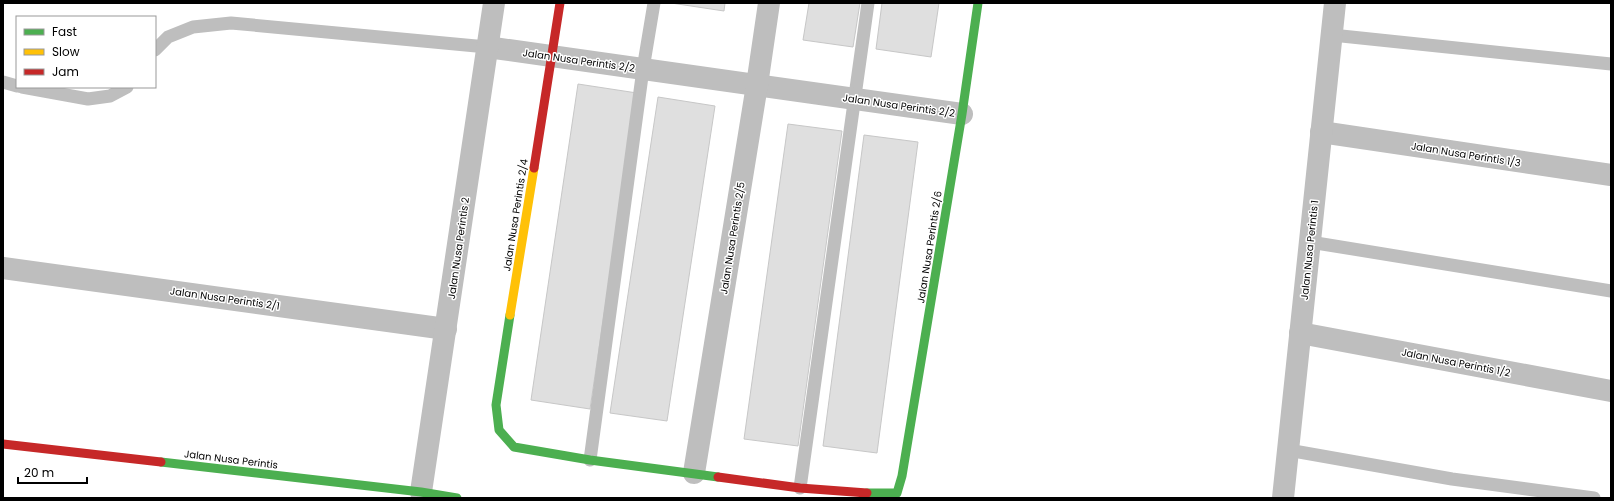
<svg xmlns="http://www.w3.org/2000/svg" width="1614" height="501" viewBox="0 0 1614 501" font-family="Poppins,sans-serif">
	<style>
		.building { fill: #dfdfdf; stroke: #c7c7c7 }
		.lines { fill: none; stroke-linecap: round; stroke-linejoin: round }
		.lane { stroke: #bebebe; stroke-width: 13 }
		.street { stroke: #bebebe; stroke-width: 22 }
		.fast { stroke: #4caf50; stroke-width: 9 }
		.slow { stroke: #ffc107; stroke-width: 9 }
		.jam { stroke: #c62828; stroke-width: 9 }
		.labels { text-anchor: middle; stroke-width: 3; stroke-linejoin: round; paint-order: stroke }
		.street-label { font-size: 10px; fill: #000; stroke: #fff }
	</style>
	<rect width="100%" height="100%" fill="#fff"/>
	<g class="building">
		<polygon points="671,3 725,3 724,11"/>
		<polygon points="809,3 860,3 853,47 803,40"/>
		<polygon points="882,3 939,3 931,57 876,49"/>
		<polygon points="578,84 637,93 590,409 531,400"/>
		<polygon points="658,97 715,106 667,421 610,413"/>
		<polygon points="788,124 842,131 798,446 744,439"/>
		<polygon points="864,135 918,142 877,453 823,446"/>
	</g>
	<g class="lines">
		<g class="lane">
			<polyline points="1332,35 1611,64"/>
			<polyline points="155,50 168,37 193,27 231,23 487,47"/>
			<polyline points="3,82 17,86"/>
			<polyline points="22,87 88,99 110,96 127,87"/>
			<polyline points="1310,242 1611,291"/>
			<polyline points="1288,450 1452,479 1594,498"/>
			<polyline points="590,460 643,69 654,3"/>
			<polyline points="800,488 868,3"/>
		</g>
		<g class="street">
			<polyline points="487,47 962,114"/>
			<polyline points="1321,132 1611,175"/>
			<polyline points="3,268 446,329"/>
			<polyline points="1300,333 1611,391"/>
			<polyline points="694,473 757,85 769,3"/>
			<polyline points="421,492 494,3"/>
			<polyline points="1283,498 1335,3"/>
		</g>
		<g class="fast">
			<polyline points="510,315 496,405 499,430 514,447 590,460 718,477"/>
			<polyline points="161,462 421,492 457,498"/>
			<polyline points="867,493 897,493 902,476 962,114 978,3"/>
		</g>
		<polyline class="slow" points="510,315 534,168"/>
		<g class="jam">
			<polyline points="534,168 560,3"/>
			<polyline points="3,444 161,462"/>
			<polyline points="718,477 800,488 867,493"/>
		</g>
	</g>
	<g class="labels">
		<g class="street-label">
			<text transform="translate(579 60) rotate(8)" y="4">Jalan Nusa Perintis 2/2</text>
			<text transform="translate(899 105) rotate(8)" y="4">Jalan Nusa Perintis 2/2</text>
			<text transform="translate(1466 154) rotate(9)" y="4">Jalan Nusa Perintis 1/3</text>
			<text transform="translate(515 215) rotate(-81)" y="4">Jalan Nusa Perintis 2/4</text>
			<text transform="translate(732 238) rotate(-81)" y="4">Jalan Nusa Perintis 2/5</text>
			<text transform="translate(929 247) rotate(-81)" y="4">Jalan Nusa Perintis 2/6</text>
			<text transform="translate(458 248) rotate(-82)" y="4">Jalan Nusa Perintis 2</text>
			<text transform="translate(1309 250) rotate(-84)" y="4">Jalan Nusa Perintis 1</text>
			<text transform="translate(225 298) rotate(8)" y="4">Jalan Nusa Perintis 2/1</text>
			<text transform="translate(1456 362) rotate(11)" y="4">Jalan Nusa Perintis 1/2</text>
			<text transform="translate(231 459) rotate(7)" y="4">Jalan Nusa Perintis</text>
		</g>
	</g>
	<rect width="1614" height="501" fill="none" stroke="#000000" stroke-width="8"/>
	<rect x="16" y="16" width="140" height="72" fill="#ffffff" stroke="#999999"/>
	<rect x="24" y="29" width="20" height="6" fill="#4caf50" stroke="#999999"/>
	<text x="52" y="36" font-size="12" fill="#000000">Fast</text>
	<rect x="24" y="49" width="20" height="6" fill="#ffc107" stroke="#999999"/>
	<text x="52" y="56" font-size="12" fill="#000000">Slow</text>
	<rect x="24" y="69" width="20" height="6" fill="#c62828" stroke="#999999"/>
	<text x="52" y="76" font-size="12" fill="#000000">Jam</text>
	<path d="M18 477v6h69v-6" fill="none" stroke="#000000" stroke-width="2"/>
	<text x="24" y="477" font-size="12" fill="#000000" stroke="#ffffff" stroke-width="3" paint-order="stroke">20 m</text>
</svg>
